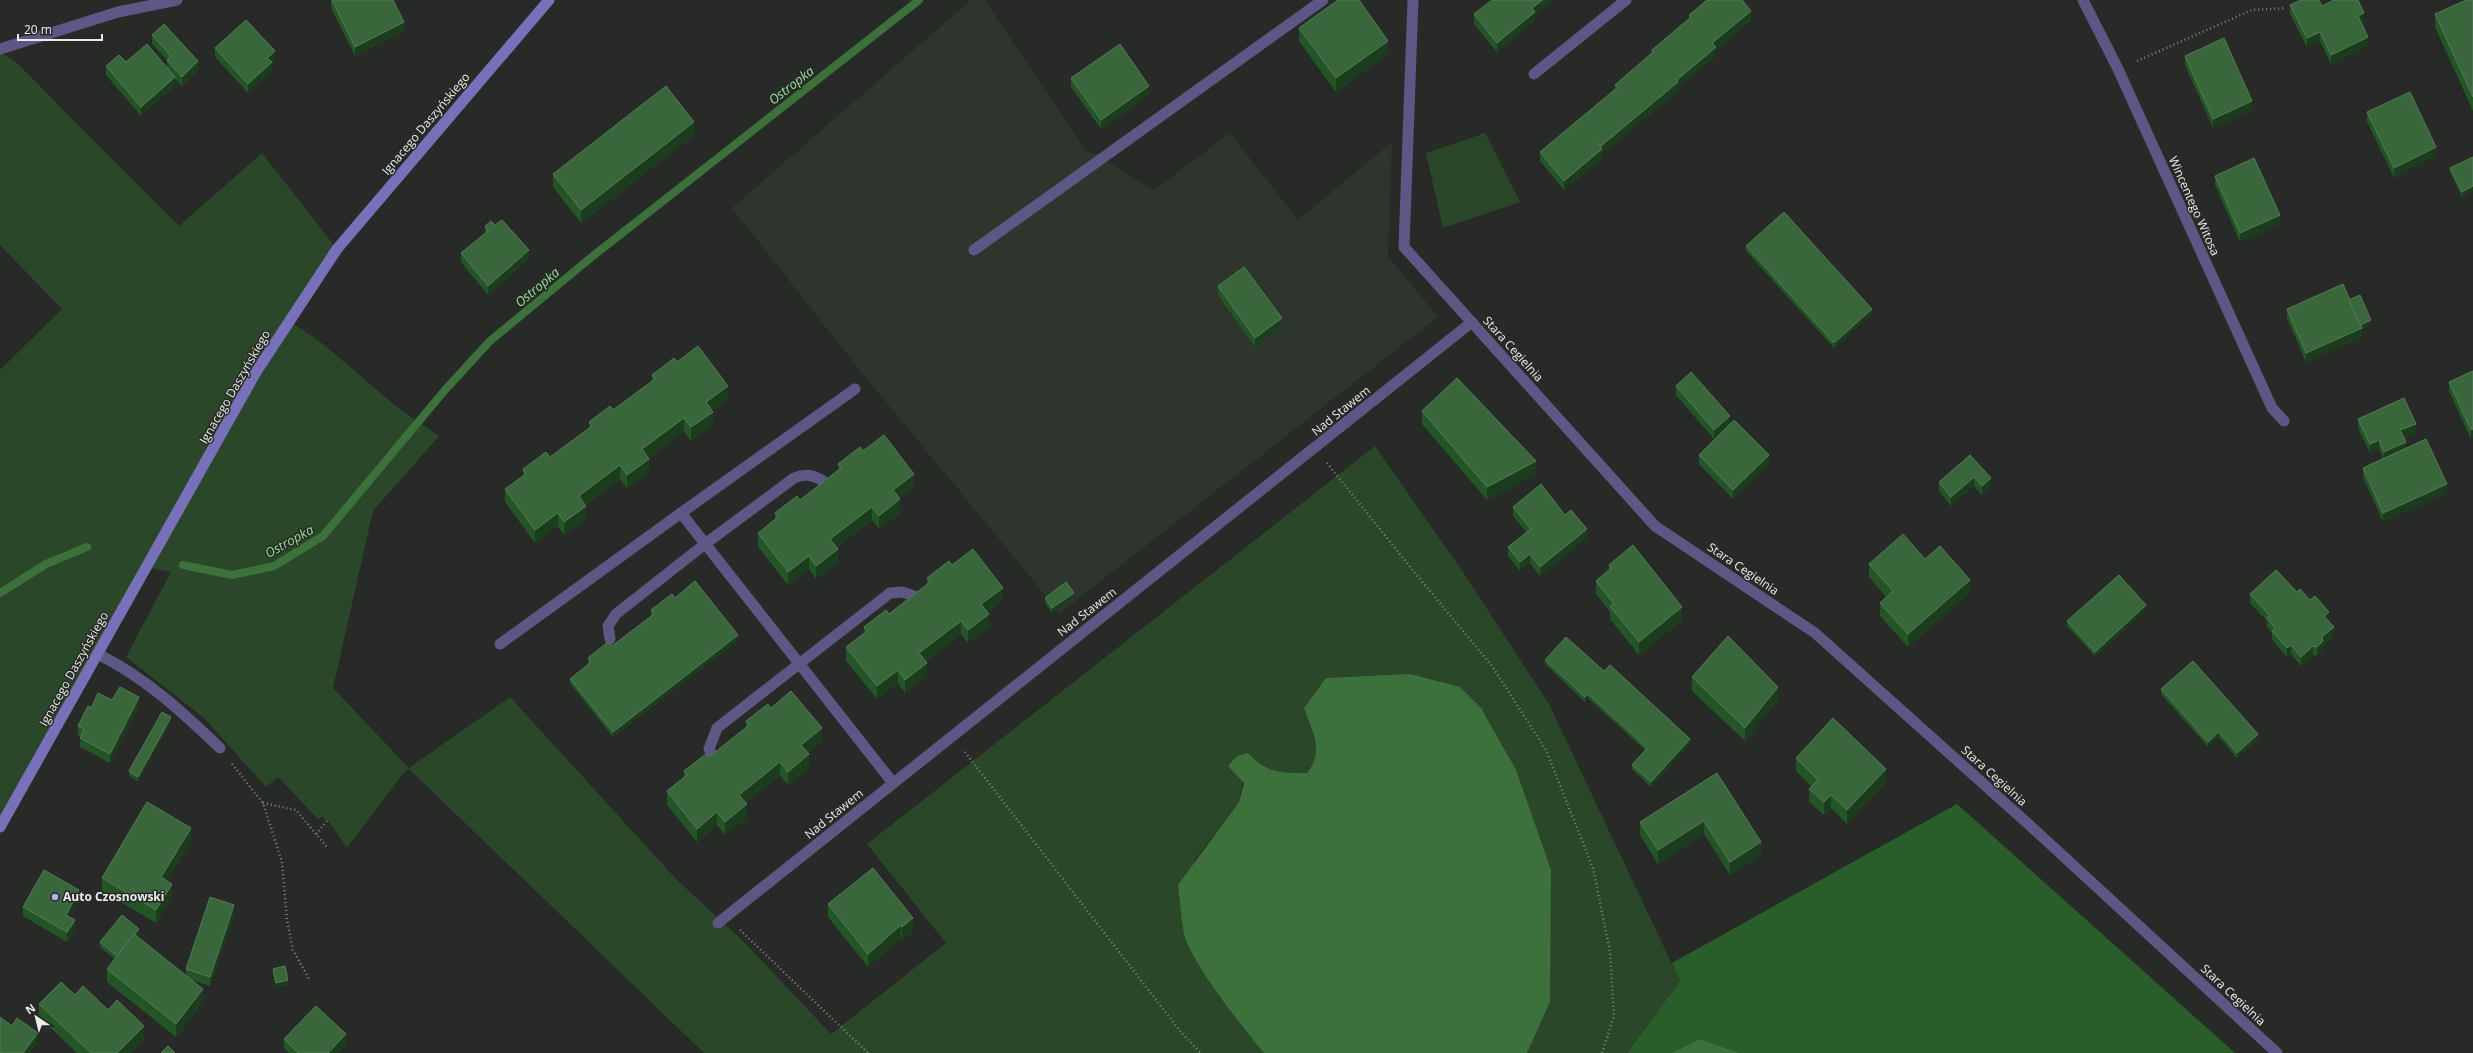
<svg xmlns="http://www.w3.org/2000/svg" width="2473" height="1053" viewBox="0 0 2473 1053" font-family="'Open Sans',sans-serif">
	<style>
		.built { fill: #2d352d }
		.green { fill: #2a472a }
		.forest { fill: #295e2a }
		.water { fill: #3c713c }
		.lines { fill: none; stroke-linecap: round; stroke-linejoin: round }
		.stream { stroke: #3c713c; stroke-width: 8 }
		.path { stroke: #818481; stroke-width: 2.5; stroke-dasharray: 1 3; stroke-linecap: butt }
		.service { stroke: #5c5784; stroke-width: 11 }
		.minor { stroke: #5c5784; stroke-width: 11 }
		.secondary { stroke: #7870b8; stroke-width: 11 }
		.wall { fill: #235526 }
		.shaded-wall { fill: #1c3d1d }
		.building { fill: #39663b; stroke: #547b57 }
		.poi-dot { fill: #b4acf9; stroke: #272a26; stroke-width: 1.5 }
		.labels { text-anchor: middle; stroke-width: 3; stroke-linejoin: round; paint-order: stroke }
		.street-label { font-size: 12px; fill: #ebedeb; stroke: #272a26 }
		.poi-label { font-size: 12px; font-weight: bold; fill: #ebedeb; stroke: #272a26; text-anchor: start }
		.water-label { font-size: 13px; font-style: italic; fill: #94e094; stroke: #272a26 }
	</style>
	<rect width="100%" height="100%" fill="#272a26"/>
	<polygon class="built" points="971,0 985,0 1084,148 1154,190 1230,133 1298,220 1392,142 1388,256 1438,317 1060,613 858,368 732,208"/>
	<g class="green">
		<path d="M0 52 16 62 179 226 262 153 337 249 290 321 323 344 398 408 439 436 373 511 333 688 409 768 510 697 677 880 745 943 831 1034 946 943 867 844 1375 446 1463 572 1549 704 1680 981 1627 1053H1527L1550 1002 1549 975 1304 708C1312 733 1325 750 1307 773 1280 773 1267 773 1248 753L1239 802 1195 860 1185 935 1200 966 1246 1031 1264 1053H704L409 769 402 775 347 848 330 823 322 817 318 819 278 777 266 787 204 718 126 657 171 572 146 567 0 827V370L62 309 0 245Z"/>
		<polygon points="1485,133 1520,202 1443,228 1426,153"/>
	</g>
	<polygon class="forest" points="1957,804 2235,1053 1740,1053 1700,1039 1671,1053 1627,1053 1680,981 1672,963"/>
	<g class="water">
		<path d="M1410 674 1460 687 1481 708 1516 770 1551 870 1550 1002 1527 1053H1264C1243 1028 1192 964 1184 934 1181 918 1180 901 1178 885L1239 802 1244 783 1228 766 1237 756 1248 753C1267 773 1280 773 1307 773 1325 750 1312 732 1304 708L1326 678Z"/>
		<polygon points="1700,1039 1740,1053 1671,1053"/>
	</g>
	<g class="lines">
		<g class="stream">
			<polyline points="183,565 232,575 274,566 323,536 445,390 490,341 593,256 919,0"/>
			<polyline points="0,593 46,564 87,547"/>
		</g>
		<g class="path">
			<polyline points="2137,61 2252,10 2286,8"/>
			<polyline points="1327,463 1415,573 1492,666 1546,750 1593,868 1610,952 1614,1016 1602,1053"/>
			<polyline points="965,752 1180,1031 1201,1053"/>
			<polyline points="232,764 263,803 282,862 287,920 293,950 309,979"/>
			<polyline points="263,803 296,810 327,847"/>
			<polyline points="316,834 327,821"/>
			<polyline points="740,930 868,1053"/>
		</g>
		<g class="service">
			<polyline points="974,250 1323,0"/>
			<path d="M98 654C147 679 180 710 220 748"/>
		</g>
		<g class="minor">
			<polyline points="1413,0 1404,247 1655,526 1815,633 2036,831 2277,1053"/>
			<polyline points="2083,0 2118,69 2272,408 2284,421"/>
			<polyline points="0,49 118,12 177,0"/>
			<polyline points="1534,74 1626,0"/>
			<polyline points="855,389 681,513 893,783"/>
			<path d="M610 639 608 626 616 614 705 544 794 478C806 473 813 475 825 482"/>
			<polyline points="500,644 681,513"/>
			<polyline points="714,759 709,749 717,728 890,593 902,592 914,596"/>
			<polyline points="718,923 1472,322"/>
		</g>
		<polyline class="secondary" points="0,827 256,372 337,249 549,0"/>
	</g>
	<g class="wall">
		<polygon points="331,0 393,0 404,31 355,56 331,8"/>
		<polygon points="2473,0 2473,111 2435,27 2435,14"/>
		<polygon points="2290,5 2322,6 2364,22 2362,23 2368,46 2331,64 2320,41 2307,47 2290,14"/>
		<polygon points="1474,14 1535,15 1535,21 1497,52 1474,24"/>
		<polygon points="1689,15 1751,20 1716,50 1716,56 1678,87 1678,91 1602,154 1602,158 1564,190 1540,161 1540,152 1615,89 1615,85 1652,53 1652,50 1689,19"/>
		<polygon points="1299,28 1388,54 1336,92 1299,41"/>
		<polygon points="152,35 198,70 182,86 175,79 175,86 141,116 106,75 106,66 126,62 167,67 167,60 152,44"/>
		<polygon points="215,48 275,60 272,63 272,71 248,93 215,57"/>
		<polygon points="2185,56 2252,110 2213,128 2185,65"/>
		<polygon points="1071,78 1149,95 1101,129 1071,87"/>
		<polygon points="2367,112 2436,156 2394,177 2367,122"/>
		<polygon points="694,135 581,223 553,187 553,174"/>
		<polygon points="2473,157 2473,191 2462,197 2450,172 2450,168"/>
		<polygon points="2215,176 2280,224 2240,242 2215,185"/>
		<polygon points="485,226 529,259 488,295 461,262 461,253 485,233"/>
		<polygon points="1746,246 1872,313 1834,348 1746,251"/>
		<polygon points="1218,286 1282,327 1255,347 1218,295"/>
		<polygon points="2349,300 2371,324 2362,329 2362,337 2306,362 2287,318 2287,309"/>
		<polygon points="677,362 728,399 712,411 713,425 691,441 684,431 648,458 649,472 627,488 620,479 585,505 586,519 564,535 558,526 535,543 505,502 505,489 523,476 523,469 550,457 589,429 589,422 613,410 652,381 652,375"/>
		<polygon points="2473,371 2471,439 2449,391 2449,382"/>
		<polygon points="1676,386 1730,425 1714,439 1676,395"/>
		<polygon points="1422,411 1536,474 1487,500 1422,424"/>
		<polygon points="2358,419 2416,433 2404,438 2406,448 2447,493 2383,522 2363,477 2363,468 2383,458 2379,449 2370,453 2358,428"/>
		<polygon points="863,451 914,487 899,498 900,513 879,529 872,520 837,547 838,562 816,579 809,569 788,585 758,547 758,533 775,520 775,513 800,500 838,471 838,464"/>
		<polygon points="1699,455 1769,464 1733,499 1699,464"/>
		<polygon points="1970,455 1991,487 1982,495 1974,486 1951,506 1939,491 1939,482"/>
		<polygon points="1513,507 1565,515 1587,538 1540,576 1530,563 1520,571 1508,556 1508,547 1526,532 1513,516"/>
		<polygon points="1925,559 1970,593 1908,647 1880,616 1880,603 1886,597 1869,577 1869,564"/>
		<polygon points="952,565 1003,601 988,612 989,627 968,643 961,634 926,661 927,676 905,693 898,683 877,699 846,661 846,647 864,634 864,627 889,614 927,585 927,578"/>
		<polygon points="1609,565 1682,620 1639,655 1610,619 1610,612 1596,594 1596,581 1609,571"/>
		<polygon points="2297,592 2329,621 2334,636 2323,646 2323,650 2317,656 2313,655 2301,666 2291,654 2287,657 2272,640 2272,633 2267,627 2267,621 2250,603 2250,594"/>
		<polygon points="1074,597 1052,613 1045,603 1045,598"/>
		<polygon points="675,598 738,640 613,737 570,683 570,679 589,664 588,663 588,658 612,646 652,616 651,615 651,610"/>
		<polygon points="2146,610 2095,656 2067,626 2067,621"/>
		<polygon points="1545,660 1604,671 1690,743 1651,787 1632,769 1632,765 1645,750 1588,698 1585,702 1545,664"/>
		<polygon points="1692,677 1778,700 1745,741 1692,691"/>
		<polygon points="2161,689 2258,739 2237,758 2219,737 2208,747 2161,694"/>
		<polygon points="112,700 139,706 110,763 80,747 80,736 78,735 78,726"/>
		<polygon points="771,708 822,741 808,753 809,768 788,785 780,775 745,803 747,818 725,835 717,825 697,842 667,805 667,791 684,777 684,771 709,757 746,727 746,721"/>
		<polygon points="171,721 138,781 129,776 129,771"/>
		<polygon points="1796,758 1886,782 1847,824 1831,808 1824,815 1809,802 1809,789 1812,787 1796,771"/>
		<polygon points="1717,773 1761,855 1730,875 1704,834 1658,864 1640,835 1640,822"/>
		<polygon points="191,841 167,881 172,897 156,923 102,891 102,878"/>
		<polygon points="873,868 913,931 902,940 901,938 868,967 828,917 828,904"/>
		<polygon points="79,900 69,917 75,929 67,942 23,916 23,907"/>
		<polygon points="234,914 210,986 192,980 203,1002 176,1037 107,982 107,969 115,959 100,947 100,942 139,933 137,936 186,975 186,969"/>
		<polygon points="273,969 288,984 276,987 273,973"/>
		<polygon points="75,995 144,1039 130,1053 77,1053 39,1017 39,1004"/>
		<polygon points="284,1039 346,1044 337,1053 289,1053 284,1048"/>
	</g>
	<g class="shaded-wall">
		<polygon points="1543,0 1554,0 1535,15 1535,21 1497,52 1497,43 1532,8"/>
		<polygon points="1774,0 1778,0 1774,3"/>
		<polygon points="1751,11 1751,20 1716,50 1716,56 1678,87 1678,91 1602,154 1602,158 1564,190 1564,181 1601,150 1601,146 1712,43"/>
		<polygon points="2364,13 2364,22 2358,25 2358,16"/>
		<polygon points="404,22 404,31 355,56 355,47"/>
		<polygon points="2320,32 2320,41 2307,47 2307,38"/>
		<polygon points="2368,37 2368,46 2331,64 2331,55"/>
		<polygon points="1388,41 1388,54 1336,92 1336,78"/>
		<polygon points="275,51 275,60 272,63 272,71 248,93 248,84 267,58"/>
		<polygon points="198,61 198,70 182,86 182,77"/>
		<polygon points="175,77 175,86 141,116 141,107"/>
		<polygon points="1149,86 1149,95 1101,129 1101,120"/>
		<polygon points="2252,101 2252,110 2213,128 2213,119"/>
		<polygon points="694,122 694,135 581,223 581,210"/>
		<polygon points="2436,147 2436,156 2394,177 2394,168"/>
		<polygon points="2473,186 2473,191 2462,197 2462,192"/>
		<polygon points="2280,215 2280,224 2240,242 2240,233"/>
		<polygon points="529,250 529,259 488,295 488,286"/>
		<polygon points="1872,309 1872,313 1834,348 1834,343"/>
		<polygon points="1282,318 1282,327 1255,347 1255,338"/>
		<polygon points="2371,320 2371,324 2362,329 2362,337 2306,362 2306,353"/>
		<polygon points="728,386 728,399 706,416 706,402"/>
		<polygon points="713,412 713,425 691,441 691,427"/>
		<polygon points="1730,416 1730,425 1714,439 1714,430"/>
		<polygon points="684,418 684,431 642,463 642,449"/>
		<polygon points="2416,424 2416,433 2400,439 2400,430"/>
		<polygon points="2473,429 2473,438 2471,439 2471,430"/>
		<polygon points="2379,440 2379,449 2370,453 2370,444"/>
		<polygon points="2406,442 2406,451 2384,461 2384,452"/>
		<polygon points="1769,455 1769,464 1733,499 1733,490"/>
		<polygon points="649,459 649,472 627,488 627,475"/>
		<polygon points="1536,461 1536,474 1487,500 1487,487"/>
		<polygon points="620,465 620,479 579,509 579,496"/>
		<polygon points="914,474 914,487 893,504 893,490"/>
		<polygon points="1974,477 1974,486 1951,506 1951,497"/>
		<polygon points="1991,478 1991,487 1982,495 1982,486"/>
		<polygon points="2447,484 2447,493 2383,522 2383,513"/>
		<polygon points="900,499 900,513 879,529 879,516"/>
		<polygon points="586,506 586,519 564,535 564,522"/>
		<polygon points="872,507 872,520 830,552 830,539"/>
		<polygon points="558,513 558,526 535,543 535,530"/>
		<polygon points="1587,529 1587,538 1540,576 1540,567"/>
		<polygon points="838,549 838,562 816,579 816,566"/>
		<polygon points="1530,554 1530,563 1520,571 1520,562"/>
		<polygon points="809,556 809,569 788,585 788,572"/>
		<polygon points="1970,580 1970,593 1908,647 1908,634"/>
		<polygon points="1003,588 1003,601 981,617 981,604"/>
		<polygon points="1074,593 1074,597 1052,613 1052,608"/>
		<polygon points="2146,605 2146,610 2095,656 2095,652"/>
		<polygon points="1682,607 1682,620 1639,655 1639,642"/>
		<polygon points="2329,612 2329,621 2324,625 2324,616"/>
		<polygon points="989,614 989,627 968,643 968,630"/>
		<polygon points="961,621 961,634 919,666 919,653"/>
		<polygon points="2334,627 2334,636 2323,646 2323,650 2317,656 2317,647 2322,637"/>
		<polygon points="738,635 738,640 613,737 613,732"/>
		<polygon points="2291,645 2291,654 2287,657 2287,648"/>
		<polygon points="2313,646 2313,655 2301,666 2301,657"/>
		<polygon points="927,663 927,676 905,693 905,680"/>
		<polygon points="898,670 898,683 877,699 877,686"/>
		<polygon points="1778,687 1778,700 1745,741 1745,728"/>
		<polygon points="1588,694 1588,698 1585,702 1585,697"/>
		<polygon points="139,697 139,706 110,763 110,754"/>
		<polygon points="171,717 171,721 138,781 138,777"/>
		<polygon points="822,728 822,741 801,758 801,745"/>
		<polygon points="2219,732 2219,737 2208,747 2208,742"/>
		<polygon points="2258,734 2258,739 2237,758 2237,753"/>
		<polygon points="1690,739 1690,743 1651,787 1651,782"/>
		<polygon points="809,754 809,768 788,785 788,772"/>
		<polygon points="780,762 780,775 739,808 739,795"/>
		<polygon points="1886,769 1886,782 1847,824 1847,810"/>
		<polygon points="1831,795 1831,808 1824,815 1824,802"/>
		<polygon points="747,804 747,818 725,835 725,822"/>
		<polygon points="717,812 717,825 697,842 697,829"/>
		<polygon points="1704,821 1704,834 1658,864 1658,850"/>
		<polygon points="191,828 191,841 161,891 161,877"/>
		<polygon points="1761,842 1761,855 1730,875 1730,862"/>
		<polygon points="172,884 172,897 156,923 156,910"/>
		<polygon points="79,890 79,900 66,924 66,915"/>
		<polygon points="234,905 234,914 210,986 210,977"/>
		<polygon points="913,918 913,931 902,940 902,927"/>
		<polygon points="75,920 75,929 67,942 67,932"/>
		<polygon points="901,925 901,938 868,967 868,954"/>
		<polygon points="139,929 139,933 117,961 117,956"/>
		<polygon points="288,980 288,984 276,987 276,983"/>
		<polygon points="203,989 203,1002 176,1037 176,1024"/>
		<polygon points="144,1026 144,1039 130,1053 117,1053"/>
		<polygon points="38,1033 38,1042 30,1053 23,1053"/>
		<polygon points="346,1034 346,1044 337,1053 328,1053"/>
	</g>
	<g class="building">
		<polygon points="332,0 393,0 404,22 355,47"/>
		<polygon points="1338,0 1359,0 1388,41 1336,78 1299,28"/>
		<polygon points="1492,0 1543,0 1532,8 1535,12 1497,43 1474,14"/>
		<polygon points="1707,0 1742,0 1751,11 1712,43 1716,47 1677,80 1678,82 1601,146 1598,143 1602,149 1564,181 1540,152 1618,87 1615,85 1653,52 1652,50 1691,17 1689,15"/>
		<polygon points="2301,0 2319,0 2322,6 2334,0 2358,0 2364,13 2358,16 2368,37 2331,55 2320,32 2307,38 2290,5"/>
		<polygon points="2466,0 2473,0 2473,97 2435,14"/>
		<polygon points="246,20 275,51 267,58 272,62 248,84 215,48"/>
		<polygon points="164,24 198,61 182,77 167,60 171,56 152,35"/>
		<polygon points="2224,38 2252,101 2213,119 2185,56"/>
		<polygon points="147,44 175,77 141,107 106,66 119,55 126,62"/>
		<polygon points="1120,44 1149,86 1101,120 1071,78"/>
		<polygon points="666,86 694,122 581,210 553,174"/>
		<polygon points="2410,92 2436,147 2394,168 2367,112"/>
		<polygon points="2473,157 2473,186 2462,192 2450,168"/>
		<polygon points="2254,158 2280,215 2240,233 2215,176"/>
		<polygon points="1784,212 1872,309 1834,343 1746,246"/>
		<polygon points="502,220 529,250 488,286 461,253 488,231 485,226 491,221 495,225"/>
		<polygon points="1244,267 1282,318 1255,338 1218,286"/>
		<polygon points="2343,284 2362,328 2306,353 2287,309"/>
		<polygon points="2360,295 2371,320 2360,325 2349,300"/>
		<polygon points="698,346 728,386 706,402 713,412 691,427 684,418 642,449 649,459 627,475 620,465 579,496 586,506 564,522 558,513 535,530 505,489 526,474 523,469 546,452 550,457 592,426 589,422 610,406 613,410 655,379 652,375 674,358 677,362"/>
		<polygon points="2473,371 2473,429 2471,430 2449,382"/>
		<polygon points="1691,372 1730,416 1714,430 1676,386"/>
		<polygon points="1457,378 1536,461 1487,487 1422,411"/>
		<polygon points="2404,398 2416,424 2400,430 2406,442 2384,452 2379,440 2370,444 2358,419"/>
		<polygon points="1734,420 1769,455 1733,490 1699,455"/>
		<polygon points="884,435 914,474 893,490 900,499 879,516 872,507 830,539 838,549 816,566 809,556 788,572 758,533 778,517 775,513 797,496 800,500 841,468 838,464 860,447 863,451"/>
		<polygon points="2426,439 2447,484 2383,513 2363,468"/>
		<polygon points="1970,455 1991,478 1982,486 1974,477 1951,497 1939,482"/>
		<polygon points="1541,484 1565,515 1571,510 1587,529 1540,567 1530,554 1520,562 1508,547 1531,529 1513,507"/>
		<polygon points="1903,534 1925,559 1940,546 1970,580 1908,634 1880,603 1893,591 1869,564"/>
		<polygon points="1633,545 1682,607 1639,642 1610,606 1614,604 1596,581 1611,568 1609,565"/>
		<polygon points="973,549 1003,588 981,604 989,614 968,630 961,621 919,653 927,663 905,680 898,670 877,686 846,647 867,631 864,627 886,610 889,614 930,582 927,578 949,561 952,565"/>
		<polygon points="2276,570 2297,592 2300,589 2310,600 2315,596 2329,612 2324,616 2334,627 2322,637 2323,641 2317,647 2313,646 2301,657 2291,645 2287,648 2272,631 2275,628 2267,618 2270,616 2250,594"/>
		<polygon points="2119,575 2146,605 2095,652 2067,621"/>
		<polygon points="695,581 738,635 613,732 570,679 591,662 588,658 608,642 612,646 654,614 651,610 672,594 675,598"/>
		<polygon points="1066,582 1074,593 1052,608 1045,598"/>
		<polygon points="1728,636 1778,687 1745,728 1692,677"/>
		<polygon points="1566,637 1604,671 1610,665 1690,739 1651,782 1632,765 1647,748 1588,694 1585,697 1545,660"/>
		<polygon points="2193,661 2258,734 2237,753 2219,732 2208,742 2161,689"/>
		<polygon points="120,687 139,697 110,754 80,738 84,729 78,726 88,706 91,708 98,693 112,700"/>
		<polygon points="791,691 822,728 801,745 809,754 788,772 780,762 739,795 747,804 725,822 717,812 697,829 667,791 687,775 684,771 706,754 709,757 749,725 746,721 768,704 771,708"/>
		<polygon points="162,712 171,717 138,777 129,771"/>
		<polygon points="1833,718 1886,769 1847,810 1831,795 1824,802 1809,789 1818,780 1796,758"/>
		<polygon points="1717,773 1761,842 1730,862 1704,821 1658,850 1640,822"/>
		<polygon points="147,802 191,828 161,877 172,884 156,910 102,878"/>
		<polygon points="873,868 913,918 902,927 901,925 868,954 828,904"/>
		<polygon points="44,870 79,890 66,915 75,920 67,932 23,907"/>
		<polygon points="210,897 234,905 210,977 186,969"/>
		<polygon points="122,915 139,929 117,956 100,942"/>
		<polygon points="134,934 203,989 176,1024 107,969"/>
		<polygon points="285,966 288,980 276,983 273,969"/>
		<polygon points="61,982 75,995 83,986 108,1010 117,1000 144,1026 117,1053 91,1053 39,1004"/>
		<polygon points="316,1006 346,1034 328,1053 298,1053 284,1039"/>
		<polygon points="0,1017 12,1026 17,1018 38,1033 23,1053 0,1053"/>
		<polygon points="168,1046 175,1053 161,1053"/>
	</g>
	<circle class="poi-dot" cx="55" cy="897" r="4"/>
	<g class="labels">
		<g class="street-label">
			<text transform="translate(426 124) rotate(-50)" y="4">Ignacego Daszyńskiego</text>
			<text transform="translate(2194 206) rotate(66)" y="4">Wincentego Witosa</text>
			<text transform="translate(1513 349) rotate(48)" y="4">Stara Cegielnia</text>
			<text transform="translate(235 387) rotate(-60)" y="4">Ignacego Daszyńskiego</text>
			<text transform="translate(1341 411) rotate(-39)" y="4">Nad Stawem</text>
			<text transform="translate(1743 569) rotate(34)" y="4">Stara Cegielnia</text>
			<text transform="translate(1087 612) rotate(-38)" y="4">Nad Stawem</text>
			<text transform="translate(74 669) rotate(-61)" y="4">Ignacego Daszyńskiego</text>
			<text transform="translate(1994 776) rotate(42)" y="4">Stara Cegielnia</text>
			<text transform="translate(834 814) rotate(-39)" y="4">Nad Stawem</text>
			<text transform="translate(2233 995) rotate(43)" y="4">Stara Cegielnia</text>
		</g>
		<g class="poi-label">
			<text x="63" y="901">Auto Czosnowski</text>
		</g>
		<g class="water-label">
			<text transform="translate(791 85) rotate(-38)" y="5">Ostropka</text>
			<text transform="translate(537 287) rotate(-40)" y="5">Ostropka</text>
			<text transform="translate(289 541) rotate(-29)" y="5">Ostropka</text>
		</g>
	</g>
	<g transform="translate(36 1017) rotate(325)" stroke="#272a26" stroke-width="3" paint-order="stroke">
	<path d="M0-3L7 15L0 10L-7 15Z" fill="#ebedeb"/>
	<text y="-6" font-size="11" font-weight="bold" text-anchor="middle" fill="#ebedeb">N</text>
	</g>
	<path d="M18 34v6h84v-6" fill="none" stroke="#ebedeb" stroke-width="2"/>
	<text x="24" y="34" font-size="12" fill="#ebedeb" stroke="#272a26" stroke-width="3" paint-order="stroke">20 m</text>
</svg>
